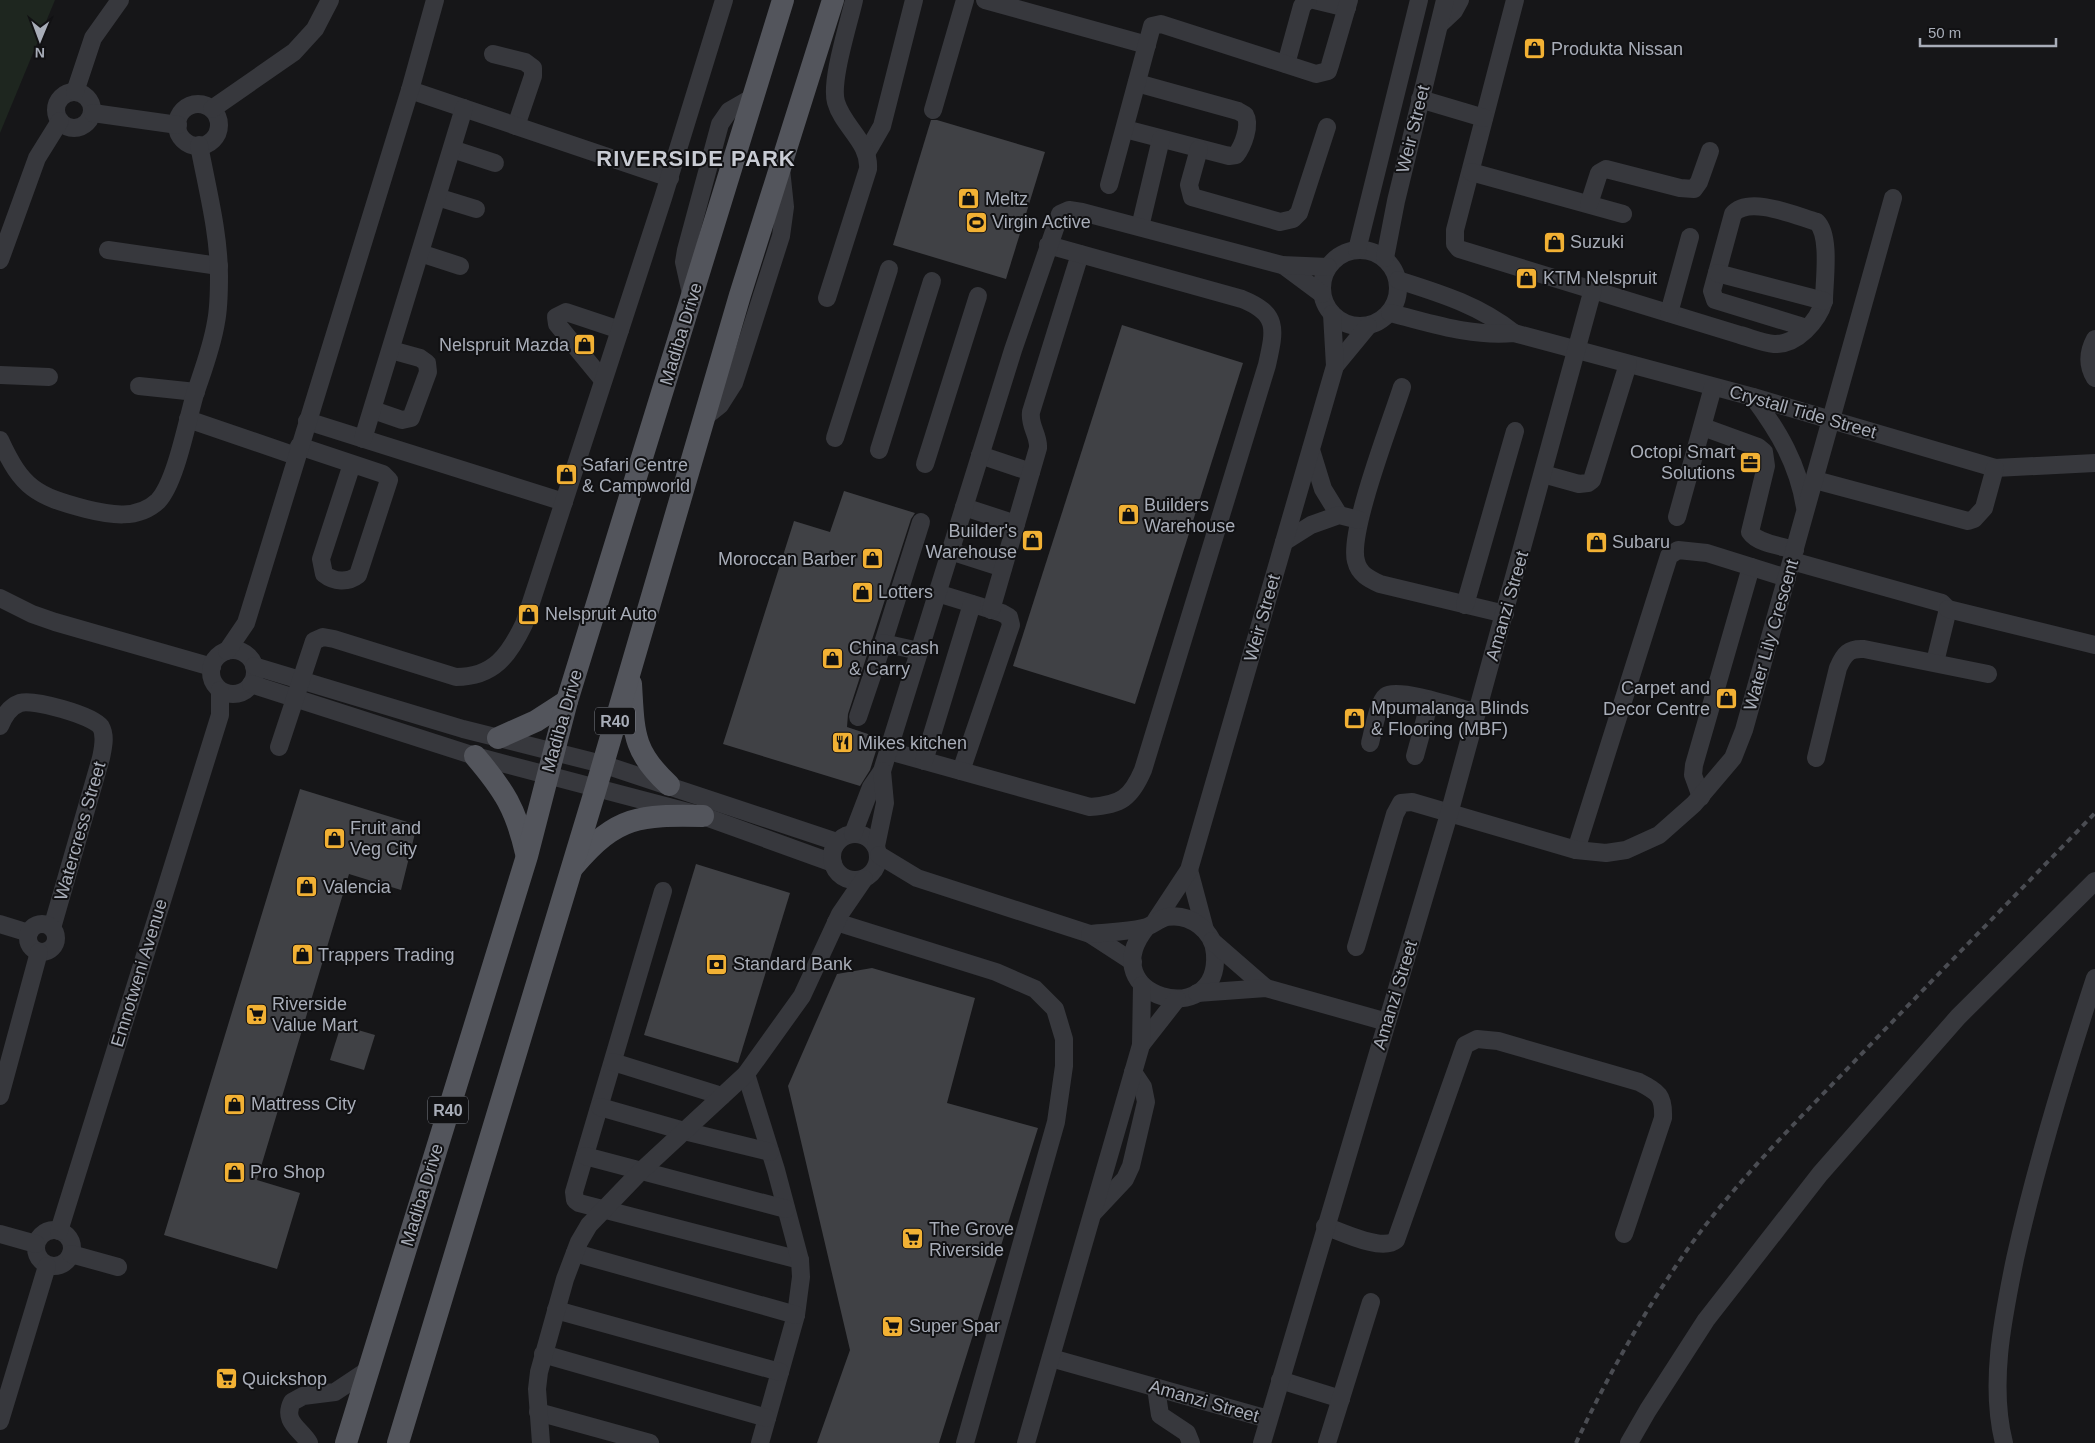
<svg xmlns="http://www.w3.org/2000/svg" width="2095" height="1443" viewBox="0 0 2095 1443" font-family="Helvetica,sans-serif">
	<style>
		.green { fill: #1e261f }
		.building { fill: #404145 }
		.lines { fill: none; stroke-linecap: round; stroke-linejoin: round }
		.minor { stroke: #37383d; stroke-width: 18 }
		.major { stroke: #53555c; stroke-width: 22 }
		.rail { stroke: #4a4c52; stroke-width: 4; stroke-dasharray: 6 5; stroke-linecap: butt }
		.labels { text-anchor: middle; stroke-width: 4; stroke-linejoin: round; paint-order: stroke }
		.shield { fill: #111113; stroke: #7b7e86; stroke-width: 1 }
		.shield-label { font-size: 16px; font-weight: bold; fill: #a8adb8 }
		.poi-label { font-size: 18px; fill: #a8adb8; stroke: #111113; text-anchor: start }
		.street-label { font-size: 18px; fill: #a8adb8; stroke: #111113 }
		.district-label { font-size: 22px; font-weight: bold; letter-spacing: 1px; fill: #c9ccd4; stroke: #111113 }
	</style>
	<rect width="100%" height="100%" fill="#161618"/>
	<polygon class="green" points="0,0 55,0 0,133"/>
	<g class="building">
		<polygon points="931,120 937,120 1045,152 1006,279 893,245"/>
		<polygon points="1122,325 1243,363 1135,704 1013,666"/>
		<polygon points="844,491 915,513 911,519 848,714 847,727 880,738 870,770 860,786 723,744 794,521 830,532"/>
		<polygon points="300,789 417,825 401,890 349,874 257,1180 300,1193 277,1269 164,1235"/>
		<polygon points="696,864 790,893 738,1063 644,1035"/>
		<polygon points="872,968 975,998 947,1103 1038,1128 939,1443 817,1443 850,1350 788,1086 837,974"/>
		<polygon points="341,1025 375,1035 364,1070 330,1060"/>
	</g>
	<g class="lines">
		<g class="minor">
			<polyline points="985,0 1147,45"/>
			<polyline points="1314,0 1347,8"/>
			<path d="M1515 0 1455 230V244L1459 249 1740 335C1751 338 1763 343 1774 344 1797 345 1818 321 1824 301 1824 282 1831 236 1817 222 1796 216 1749 195 1733 214L1712 291 1715 300 1807 328"/>
			<polyline points="1439,25 1454,11 1460,0"/>
			<polyline points="493,54 525,62 533,68 533,76 516,126"/>
			<polyline points="1286,64 1302,6 1308,0"/>
			<polyline points="410,90 670,178"/>
			<circle cx="74" cy="110" r="18"/>
			<polyline points="75,92 93,38 120,0"/>
			<polyline points="1420,99 1484,118"/>
			<circle cx="198" cy="125" r="21"/>
			<polyline points="212,109 294,52 315,29 330,0"/>
			<polyline points="933,110 965,0"/>
			<polyline points="93,113 178,125"/>
			<path d="M1125 129 1229 156 1236 155C1243 146 1251 125 1245 115L1238 111 1137 83"/>
			<polyline points="452,149 495,163"/>
			<polyline points="1199,149 1189,185 1192,197 1280,222 1293,219 1299,213 1327,127"/>
			<polyline points="867,152 882,126 914,0"/>
			<polyline points="1471,172 1623,214"/>
			<polyline points="1109,185 1152,26 1161,24 1316,74 1328,71 1330,65 1349,0"/>
			<polyline points="437,197 476,209"/>
			<polyline points="1589,204 1599,173 1606,169 1680,188 1694,189 1699,182 1710,151"/>
			<polyline points="1140,227 1161,139"/>
			<circle cx="1360" cy="288" r="38"/>
			<polyline points="108,250 219,266"/>
			<polyline points="1357,250 1419,0"/>
			<polyline points="420,253 460,266"/>
			<polyline points="1385,258 1396,201 1445,0"/>
			<polyline points="0,260 37,158 60,121"/>
			<polyline points="1283,265 1322,294"/>
			<polyline points="1717,273 1824,301"/>
			<path d="M1398 280C1439 293 1479 305 1514 333"/>
			<polyline points="692,298 684,262 686,250 720,124 729,111 755,96"/>
			<path d="M827 298 868 169C870 142 843 127 836 102 830 81 849 23 854 0"/>
			<path d="M1390 313C1431 323 1470 337 1514 333L1753 397 1995 468 2095 463"/>
			<polyline points="1669,313 1690,237"/>
			<path d="M2095 339C2088 352 2087 365 2095 378"/>
			<polyline points="1335,366 1368,326"/>
			<polyline points="0,375 49,377"/>
			<polyline points="603,380 557,324 556,317 566,312 620,330"/>
			<polyline points="139,386 196,392"/>
			<path d="M1402 387C1391 422 1348 532 1356 561 1359 574 1369 579 1380 584L1505 614"/>
			<path d="M1753 397C1779 432 1798 464 1805 507"/>
			<polyline points="373,410 402,420 411,418 428,372 427,363 420,358 391,350"/>
			<polyline points="705,417 720,405 734,383 781,236 785,207 781,169"/>
			<polyline points="188,419 296,456"/>
			<polyline points="307,421 564,502"/>
			<path d="M1703 427 1758 447 1764 452 1766 466 1750 532C1758 544 1782 546 1795 550"/>
			<polyline points="835,438 889,269"/>
			<polyline points="363,439 464,108"/>
			<path d="M0 440C22 488 36 496 86 509 110 515 138 520 158 501 176 482 187 421 195 394 203 370 212 347 216 322 219 307 219 291 219 276 219 233 207 188 199 145"/>
			<path d="M299 446 383 474 389 480 358 575C348 583 334 582 324 574L321 559 352 464"/>
			<polyline points="879,450 932,281"/>
			<polyline points="1311,450 1323,489 1339,515"/>
			<polyline points="980,455 1031,472"/>
			<polyline points="925,464 978,296"/>
			<polyline points="1543,474 1579,484 1588,483 1592,480 1628,364"/>
			<polyline points="1815,480 1968,521 1974,519 1984,508 1995,468"/>
			<polyline points="964,507 1016,524"/>
			<polyline points="1677,517 1713,387"/>
			<polyline points="1284,542 1311,525 1339,515 1359,520"/>
			<polyline points="950,551 1003,568"/>
			<polyline points="1792,561 1942,603 1948,609 1935,662"/>
			<polyline points="937,593 1002,613 1009,617 1011,625 961,771"/>
			<polyline points="0,598 32,614 55,622 212,667"/>
			<polyline points="1465,605 1515,431"/>
			<polyline points="1948,609 2095,645"/>
			<path d="M991 610 1038 448C1039 435 1029 426 1031 412L1080 254"/>
			<polyline points="883,643 921,522"/>
			<circle cx="233" cy="672" r="22"/>
			<polyline points="227,651 246,623 410,90 435,0"/>
			<polyline points="254,666 463,729 602,764 837,842"/>
			<polyline points="251,684 475,756 703,816 833,863"/>
			<polyline points="858,717 883,643 919,651"/>
			<path d="M0 726C4 716 9 707 20 703 34 699 92 715 101 727 106 736 103 748 101 758L52 928"/>
			<path d="M1370 743C1373 732 1378 702 1386 696 1397 687 1462 709 1477 713"/>
			<path d="M279 747 314 641 323 637 334 639 456 677C494 677 509 655 524 624L663 198 724 0"/>
			<path d="M889 751 1090 807C1121 805 1131 798 1143 770L1267 365C1275 329 1279 314 1242 299L1048 245"/>
			<polyline points="1415,756 1430,701"/>
			<path d="M1816 758 1838 668C1844 654 1849 648 1864 649L1988 674"/>
			<polyline points="924,761 972,604"/>
			<polyline points="1701,797 1693,775 1694,765 1751,567"/>
			<circle cx="855" cy="857" r="23"/>
			<polyline points="853,834 871,787 882,771 1013,350 1060,214 1069,210 1082,212 1282,265 1328,267"/>
			<polyline points="876,846 885,803 882,771"/>
			<polyline points="1576,850 1669,556 1678,550 1707,553 1787,578"/>
			<polyline points="879,855 917,878 1090,934 1133,962"/>
			<polyline points="1189,870 1205,930"/>
			<polyline points="663,891 574,1192 575,1200 579,1203 800,1260"/>
			<polyline points="1156,920 1189,870 1335,366 1332,314"/>
			<polyline points="836,922 996,972 1035,989 1055,1009 1064,1039 1064,1066 1056,1122 965,1443"/>
			<polyline points="0,924 29,933"/>
			<circle cx="42" cy="938" r="14"/>
			<path d="M1090 934C1107 932 1126 932 1143 928 1151 927 1158 919 1167 917 1190 913 1214 931 1215 954 1220 1032 1091 997 1146 928"/>
			<polyline points="1212,941 1266,988"/>
			<polyline points="1356,947 1395,814 1401,803 1412,802 1576,850 1606,853 1626,850 1659,835 1694,804 1733,758 1744,730 1893,198"/>
			<polyline points="1197,993 1266,988 1387,1022"/>
			<polyline points="1141,1045 1177,999"/>
			<polyline points="613,1062 722,1096"/>
			<polyline points="746,1074 776,1170 800,1260 801,1277 796,1315 760,1443"/>
			<polyline points="0,1096 39,952"/>
			<polyline points="600,1107 684,1131 770,1152"/>
			<polyline points="585,1156 786,1209"/>
			<polyline points="1094,1212 1125,1179 1131,1166 1146,1102 1143,1087 1133,1072"/>
			<path d="M1325 1226C1342 1232 1382 1252 1396 1240L1465 1045 1477 1039 1498 1041 1639 1082C1658 1092 1664 1095 1663 1118L1624 1234"/>
			<circle cx="54" cy="1248" r="18"/>
			<polyline points="59,1231 220,715 220,690"/>
			<polyline points="0,1234 36,1244"/>
			<polyline points="575,1253 796,1315"/>
			<polyline points="71,1254 118,1267"/>
			<polyline points="556,1310 780,1372"/>
			<polyline points="543,1354 767,1418"/>
			<polyline points="1051,1358 1268,1419"/>
			<polyline points="1280,1380 1341,1399"/>
			<polyline points="1156,1388 1160,1415 1187,1433 1191,1443"/>
			<polyline points="538,1412 650,1443"/>
			<polyline points="0,1421 47,1266"/>
			<path d="M309 1443C301 1429 282 1422 292 1402L303 1396 335 1392 368 1370"/>
			<polyline points="541,1443 537,1389 539,1372 565,1279 579,1242 589,1225 640,1172 746,1074 802,996 840,914 864,879"/>
			<polyline points="1026,1443 1141,1045 1142,985"/>
			<polyline points="1262,1443 1449,814 1593,289"/>
			<polyline points="1327,1443 1371,1302"/>
			<polyline points="1629,1443 1648,1410 1706,1320 1820,1174 1958,1017 2095,881"/>
			<path d="M2004 1443C1989 1384 2003 1318 2015 1259 2036 1164 2065 1070 2095 978"/>
		</g>
		<g class="major">
			<path d="M631 684C634 732 632 751 669 785"/>
			<polyline points="498,738 536,721 567,701"/>
			<path d="M475 756C504 790 516 809 526 853"/>
			<path d="M574 866C617 815 640 815 703 816"/>
			<polyline points="346,1443 527,856 567,701 783,0"/>
			<polyline points="398,1443 596,788 740,295 833,0"/>
		</g>
		<path class="rail" d="M1576 1443C1607 1377 1645 1310 1687 1250 1735 1183 1794 1124 1851 1065 1932 980 2014 897 2095 813"/>
	</g>
	<defs>
		<symbol id="shop-square" viewBox="-11 -11 22 22"><rect x="-9" y="-9" width="18" height="18" rx="4" fill="#f2b134" stroke="#111113"/><path d="M-5-2.5h2.3a2.7 3.5 0 0 1 5.4 0H5L5.5 6h-11ZM-1.5-2.5h3a1.5 2.3 0 0 0-3 0Z" fill="#111"/></symbol>
		<symbol id="stadium-square" viewBox="-11 -11 22 22"><rect x="-9" y="-9" width="18" height="18" rx="4" fill="#f2b134" stroke="#111113"/><path d="M0-5a6.5 5 0 1 0 0 10a6.5 5 0 1 0 0-10ZM-3.5-1.8h7v3.6h-7Z" fill="#111"/></symbol>
		<symbol id="office-square" viewBox="-11 -11 22 22"><rect x="-9" y="-9" width="18" height="18" rx="4" fill="#f2b134" stroke="#111113"/><path d="M-6-3h4V-5.5h4V-3h4V5H-6ZM-1-4.5V-3h2v-1.5ZM-6 0V1H6V0Z" fill="#111"/></symbol>
		<symbol id="restaurant-square" viewBox="-11 -11 22 22"><rect x="-9" y="-9" width="18" height="18" rx="4" fill="#f2b134" stroke="#111113"/><path d="M-5-6h1v4h1v-4h1v4h1v-4h1v5L-1.5 .5V6h-2V.5L-5-1ZM5-6V6H3V1.5H1.5Q1.5-4 5-6Z" fill="#111"/></symbol>
		<symbol id="bank-square" viewBox="-11 -11 22 22"><rect x="-9" y="-9" width="18" height="18" rx="4" fill="#f2b134" stroke="#111113"/><path d="M-6-4H6V4H-6ZM0-2.3a2.3 2.3 0 1 0 0 4.6a2.3 2.3 0 1 0 0-4.6Z" fill="#111"/></symbol>
		<symbol id="supermarket-square" viewBox="-11 -11 22 22"><rect x="-9" y="-9" width="18" height="18" rx="4" fill="#f2b134" stroke="#111113"/><path d="M-6-5.5h2.5l.6 2H6L4.5 2H-2.5L-4.4-4H-6ZM-1.5 3.2a1.3 1.3 0 1 0 .1 0ZM3 3.2a1.3 1.3 0 1 0 .1 0Z" fill="#111"/></symbol>
	</defs>
	<g fill-rule="evenodd">
		<use href="#shop-square" x="1522" y="36" width="25" height="25"/>
		<use href="#shop-square" x="956" y="186" width="25" height="25"/>
		<use href="#stadium-square" x="964" y="210" width="25" height="25"/>
		<use href="#shop-square" x="1542" y="230" width="25" height="25"/>
		<use href="#shop-square" x="1514" y="266" width="25" height="25"/>
		<use href="#shop-square" x="572" y="332" width="25" height="25"/>
		<use href="#office-square" x="1738" y="450" width="25" height="25"/>
		<use href="#shop-square" x="554" y="462" width="25" height="25"/>
		<use href="#shop-square" x="1116" y="502" width="25" height="25"/>
		<use href="#shop-square" x="1020" y="528" width="25" height="25"/>
		<use href="#shop-square" x="1584" y="530" width="25" height="25"/>
		<use href="#shop-square" x="860" y="546" width="25" height="25"/>
		<use href="#shop-square" x="850" y="580" width="25" height="25"/>
		<use href="#shop-square" x="516" y="602" width="25" height="25"/>
		<use href="#shop-square" x="820" y="646" width="25" height="25"/>
		<use href="#shop-square" x="1714" y="686" width="25" height="25"/>
		<use href="#shop-square" x="1342" y="706" width="25" height="25"/>
		<use href="#restaurant-square" x="830" y="730" width="25" height="25"/>
		<use href="#shop-square" x="322" y="826" width="25" height="25"/>
		<use href="#shop-square" x="294" y="874" width="25" height="25"/>
		<use href="#shop-square" x="290" y="942" width="25" height="25"/>
		<use href="#bank-square" x="704" y="952" width="25" height="25"/>
		<use href="#supermarket-square" x="244" y="1002" width="25" height="25"/>
		<use href="#shop-square" x="222" y="1092" width="25" height="25"/>
		<use href="#shop-square" x="222" y="1160" width="25" height="25"/>
		<use href="#supermarket-square" x="900" y="1226" width="25" height="25"/>
		<use href="#supermarket-square" x="880" y="1314" width="25" height="25"/>
		<use href="#supermarket-square" x="214" y="1366" width="25" height="25"/>
	</g>
	<g class="labels">
		<g class="shield">
			<rect x="595" y="707.5" width="40" height="27" rx="4"/>
			<rect x="428" y="1096.5" width="40" height="27" rx="4"/>
		</g>
		<g class="shield-label">
			<text x="615" y="727">R40</text>
			<text x="448" y="1116">R40</text>
		</g>
		<g class="poi-label">
			<text x="1551" y="55">Produkta Nissan</text>
			<text x="985" y="205">Meltz</text>
			<text x="992" y="228">Virgin Active</text>
			<text x="1570" y="248">Suzuki</text>
			<text x="1543" y="284">KTM Nelspruit</text>
			<text x="569" y="351" text-anchor="end">Nelspruit Mazda</text>
			<text x="1735" y="458" text-anchor="end">Octopi Smart<tspan x="1735" dy="21">Solutions</tspan></text>
			<text x="582" y="471">Safari Centre<tspan x="582" dy="21">&amp; Campworld</tspan></text>
			<text x="1144" y="511">Builders<tspan x="1144" dy="21">Warehouse</tspan></text>
			<text x="1017" y="537" text-anchor="end">Builder's<tspan x="1017" dy="21">Warehouse</tspan></text>
			<text x="1612" y="548">Subaru</text>
			<text x="856" y="565" text-anchor="end">Moroccan Barber</text>
			<text x="878" y="598">Lotters</text>
			<text x="545" y="620">Nelspruit Auto</text>
			<text x="849" y="654">China cash<tspan x="849" dy="21">&amp; Carry</tspan></text>
			<text x="1710" y="694" text-anchor="end">Carpet and<tspan x="1710" dy="21">Decor Centre</tspan></text>
			<text x="1371" y="714">Mpumalanga Blinds<tspan x="1371" dy="21">&amp; Flooring (MBF)</tspan></text>
			<text x="858" y="749">Mikes kitchen</text>
			<text x="350" y="834">Fruit and<tspan x="350" dy="21">Veg City</tspan></text>
			<text x="323" y="893">Valencia</text>
			<text x="318" y="961">Trappers Trading</text>
			<text x="733" y="970">Standard Bank</text>
			<text x="272" y="1010">Riverside<tspan x="272" dy="21">Value Mart</tspan></text>
			<text x="251" y="1110">Mattress City</text>
			<text x="250" y="1178">Pro Shop</text>
			<text x="929" y="1235">The Grove<tspan x="929" dy="21">Riverside</tspan></text>
			<text x="909" y="1332">Super Spar</text>
			<text x="242" y="1385">Quickshop</text>
		</g>
		<g class="street-label">
			<text transform="translate(1413 129) rotate(-76)" y="6">Weir Street</text>
			<text transform="translate(681 334) rotate(-73)" y="6">Madiba Drive</text>
			<text transform="translate(1803 412) rotate(16)" y="6">Crystall Tide Street</text>
			<text transform="translate(1507 606) rotate(-74)" y="6">Amanzi Street</text>
			<text transform="translate(1262 618) rotate(-74)" y="6">Weir Street</text>
			<text transform="translate(1771 635) rotate(-74)" y="6">Water Lily Crescent</text>
			<text transform="translate(562 721) rotate(-74)" y="6">Madiba Drive</text>
			<text transform="translate(80 831) rotate(-74)" y="6">Watercress Street</text>
			<text transform="translate(139 973) rotate(-73)" y="6">Emnotweni Avenue</text>
			<text transform="translate(1395 995) rotate(-73)" y="6">Amanzi Street</text>
			<text transform="translate(422 1195) rotate(-73)" y="6">Madiba Drive</text>
			<text transform="translate(1204 1401) rotate(16)" y="6">Amanzi Street</text>
		</g>
		<g class="district-label">
			<text x="696" y="166">RIVERSIDE PARK</text>
		</g>
	</g>
	<g transform="translate(40 40) rotate(181)" stroke="#111113" stroke-width="4" paint-order="stroke">
	<path d="M0-4L9 19L0 12L-9 19Z" fill="#a8adb8"/>
	<text y="-8" font-size="14" font-weight="bold" text-anchor="middle" fill="#a8adb8">N</text>
	</g>
	<path d="M1920 38v8h136v-8" fill="none" stroke="#a8adb8" stroke-width="2.5"/>
	<text x="1928" y="38" font-size="15" fill="#a8adb8" stroke="#111113" stroke-width="4" paint-order="stroke">50 m</text>
</svg>
